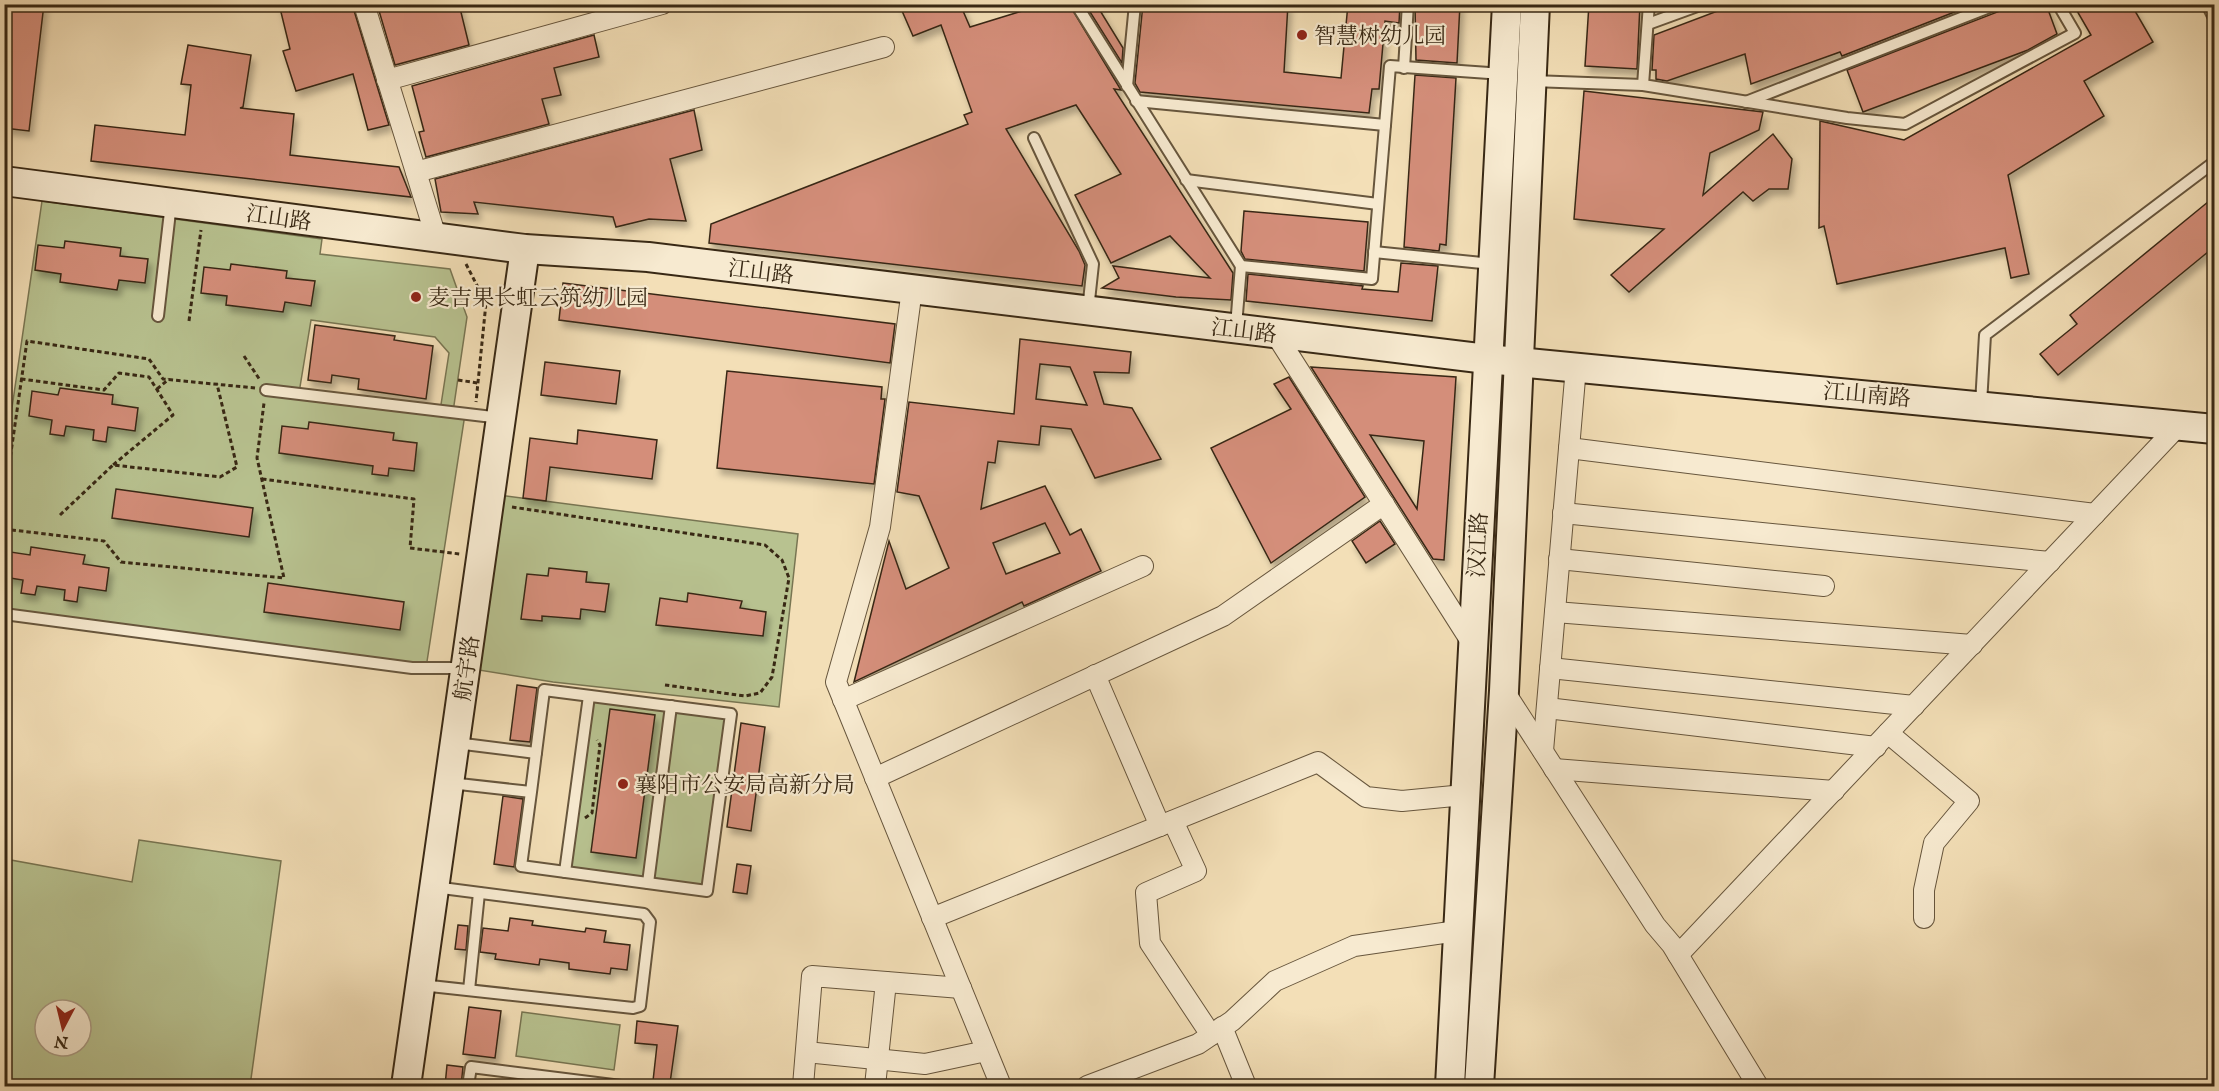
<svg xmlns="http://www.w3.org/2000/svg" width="2219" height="1091" viewBox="0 0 2219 1091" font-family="'IM FELL English','Noto Serif SC',serif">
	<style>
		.green { fill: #b8c290; stroke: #787552; stroke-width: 1.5; fill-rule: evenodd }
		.building { fill: #d48e7a; stroke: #382814; stroke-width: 1.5; fill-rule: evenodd; filter: url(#shadow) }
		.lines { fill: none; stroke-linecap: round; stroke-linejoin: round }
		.lane-casing { stroke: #67563d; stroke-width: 14 }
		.street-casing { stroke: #67563d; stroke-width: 22 }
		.secondary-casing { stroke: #382814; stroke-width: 32 }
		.path { stroke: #382814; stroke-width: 3; stroke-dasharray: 4.5 3; stroke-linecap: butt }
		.lane { stroke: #f7ead0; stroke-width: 10 }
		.street { stroke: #f7ead0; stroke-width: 20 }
		.secondary { stroke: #f7ead0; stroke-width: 28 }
		.poi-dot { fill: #8f2418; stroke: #f7ead0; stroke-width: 2 }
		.labels { text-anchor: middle; stroke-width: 4.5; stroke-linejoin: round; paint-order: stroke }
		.poi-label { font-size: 22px; fill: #382814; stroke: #f7ead0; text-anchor: start }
		.street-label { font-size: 22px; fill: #382814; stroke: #f7ead0 }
	</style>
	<defs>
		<filter id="shadow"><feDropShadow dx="3.5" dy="6" stdDeviation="3" flood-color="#0004"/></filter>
	</defs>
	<rect width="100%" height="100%" fill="#f3dfb7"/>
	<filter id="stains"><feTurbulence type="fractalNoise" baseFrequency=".00333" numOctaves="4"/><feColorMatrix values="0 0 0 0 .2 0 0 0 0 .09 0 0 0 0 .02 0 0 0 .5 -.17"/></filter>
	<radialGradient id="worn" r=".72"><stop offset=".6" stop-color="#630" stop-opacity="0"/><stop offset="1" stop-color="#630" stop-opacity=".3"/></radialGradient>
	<g class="green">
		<path d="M42 201 322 239 320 254 450 269 467 317 453 412 465 414 426 668 5 614V456ZM311 320 435 337 449 353 440 411 299 393Z"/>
		<polygon points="491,494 798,534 779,707 553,682 466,668"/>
		<polygon points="589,696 731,714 707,891 565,872"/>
		<path d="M139 840 281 861 250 1086H5V859L132 882ZM45 1010H81V1046H45Z"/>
		<polygon points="522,1012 620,1025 614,1070 516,1056"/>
	</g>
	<g class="building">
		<polygon points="6,4 44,4 29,131 4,128"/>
		<polygon points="279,4 352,4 389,125 368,130 353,74 296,91 283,51 290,49"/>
		<polygon points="377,4 459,4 469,45 395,65"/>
		<polygon points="899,4 960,4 970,27 1022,11 1019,4 1069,4 1121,90 1114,89 1233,273 1231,300 1176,297 1102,288 1119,278 1113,266 1210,278 1170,236 1111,263 1075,195 1121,174 1076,105 1006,129 1079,251 1085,265 1082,286 709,243 711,224 968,124 964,115 972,112 941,25 913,36"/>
		<polygon points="1085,4 1096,4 1123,48 1122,63"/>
		<polygon points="1143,4 1288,4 1284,72 1341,78 1348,4 1400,4 1399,23 1385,21 1379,89 1372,89 1369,113 1140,92 1135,83"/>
		<polygon points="1415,4 1460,4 1457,63 1416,60"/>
		<polygon points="1589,4 1640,4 1637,69 1585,66"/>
		<polygon points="1736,4 1975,4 1842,56 1840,52 1751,84 1745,54 1667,81 1656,79 1656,70 1652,70 1654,35"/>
		<polygon points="2004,4 2046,4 2057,34 2028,50 1863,112 1847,70 2000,11"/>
		<polygon points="2073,4 2131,4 2153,42 2084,81 2104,116 2008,175 2029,274 2011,278 2005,248 1837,284 1824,226 1819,228 1820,121 1904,140 2091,35"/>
		<polygon points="594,35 599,57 554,68 561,95 542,99 549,124 426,157 419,132 424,131 412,86"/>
		<polygon points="188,45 251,55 243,107 240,108 294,114 290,155 399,167 411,197 91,161 95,125 185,135 191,85 181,84"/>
		<polygon points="1415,75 1456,78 1446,245 1440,244 1439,251 1404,247"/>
		<polygon points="1584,91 1763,112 1759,130 1710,153 1703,195 1773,134 1792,159 1788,189 1769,189 1753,201 1743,192 1629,292 1611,275 1664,229 1574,219"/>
		<polygon points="694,110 702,150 670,159 686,221 649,219 616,227 613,217 474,202 478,214 441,212 435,179"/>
		<polygon points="2214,197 2214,247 2058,375 2040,354 2077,324 2070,315"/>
		<polygon points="1244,211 1368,222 1364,271 1245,259 1241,251"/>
		<polygon points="65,241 121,248 120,256 148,259 145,283 119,280 117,290 60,282 61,274 35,270 38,245 64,248"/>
		<polygon points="1401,263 1438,266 1432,321 1246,301 1248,274 1363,286 1362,289 1398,292"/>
		<polygon points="231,264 287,271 286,278 315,281 311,306 285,302 283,312 226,305 227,296 201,293 204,267 230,270"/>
		<polygon points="563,283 895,324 890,363 559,320"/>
		<polygon points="315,325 395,336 394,340 433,346 426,399 358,389 359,379 332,375 331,383 308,380"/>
		<path d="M1020 339 1131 352 1129 373 1094 372 1104 404 1132 408 1161 459 1095 478 1071 429 1041 426 1039 445 998 441 995 463 988 462 981 509 1045 486 1070 535 1081 529 1101 571 1024 606 1022 602 854 682 889 541 906 589 949 568 919 496 897 492 909 402 1014 414ZM1040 364 1070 367 1087 405 1036 399ZM1045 523 1060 553 1006 574 993 543Z"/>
		<polygon points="545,362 620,371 616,404 541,395"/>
		<path d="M1311 367 1456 377 1444 560 1433 559ZM1370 435 1424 441 1417 509Z"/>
		<polygon points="727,371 882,387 881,399 885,399 874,484 717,468"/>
		<polygon points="1289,377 1365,497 1271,563 1211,448 1291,409 1274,384"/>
		<polygon points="60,388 113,395 112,404 138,408 135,431 108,427 106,442 93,440 94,430 66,426 64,436 50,434 52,420 29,416 32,391 58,395"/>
		<polygon points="309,422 394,433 393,440 417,443 414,471 389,468 388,476 372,474 373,466 279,453 282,426 308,429"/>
		<polygon points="578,430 657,440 652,479 550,467 546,501 523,498 530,438 577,444"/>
		<polygon points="116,489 253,508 249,537 112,518"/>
		<polygon points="1380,521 1395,544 1366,563 1352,541"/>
		<polygon points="31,547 85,555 83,564 109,568 106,591 79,587 77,602 64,600 65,590 37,586 35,595 21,593 23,580 4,577 4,551 30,555"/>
		<polygon points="549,568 587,572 586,582 609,584 605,612 581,609 580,619 542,616 542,621 521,619 527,574 548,576"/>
		<polygon points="268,583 404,602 400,630 264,612"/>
		<polygon points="688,593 742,601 740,608 766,612 763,636 656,625 660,598 687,602"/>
		<polygon points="517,685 537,688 530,742 510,740"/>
		<polygon points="610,709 655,715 636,858 591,852"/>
		<polygon points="741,723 765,727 751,831 727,827"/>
		<polygon points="503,796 523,799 514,867 494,864"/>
		<polygon points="737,864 751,866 747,894 733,892"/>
		<polygon points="510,918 533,921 532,925 585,932 586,928 606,931 604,942 630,945 627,970 611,968 610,974 569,969 569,963 540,959 539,965 495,959 496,954 480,952 483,928 508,931"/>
		<polygon points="458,925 468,926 466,950 455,949"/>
		<polygon points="469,1007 501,1011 495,1058 463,1054"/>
		<polygon points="637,1021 678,1026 670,1083 653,1081 657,1045 635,1043"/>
		<polygon points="447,1065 463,1067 461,1086 445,1086"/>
	</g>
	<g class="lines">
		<defs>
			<g id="lane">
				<polyline points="1076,4 1241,266 1372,279 1390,66 1503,74"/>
				<polyline points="1649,4 1643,85 1847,118 1905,124 2075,33 2058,4"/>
				<polyline points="2207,4 2214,18"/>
				<polyline points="1648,24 1703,4"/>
				<polyline points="1404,68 1408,4"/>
				<polyline points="1532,81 1643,85"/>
				<polyline points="1127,86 1135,4"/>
				<polyline points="1136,101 1385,125"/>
				<polyline points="1746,102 1997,4"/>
				<polyline points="1034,138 1093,264 1088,310"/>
				<polyline points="1186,180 1378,204"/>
				<polyline points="1374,252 1492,264"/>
				<polyline points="158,316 171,203"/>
				<polyline points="1236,326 1241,266"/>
				<polyline points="266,390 501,418"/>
				<polyline points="1981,404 1985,335 2213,163"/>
				<polyline points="4,614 412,668 465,668"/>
				<polyline points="456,743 536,753"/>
				<polyline points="450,783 531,792 521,866 707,891 731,714 544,690 531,792"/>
				<polyline points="565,872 589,696"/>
				<polyline points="648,883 671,706"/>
				<polyline points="421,985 633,1008 640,1006 650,922 644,914 434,887"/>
				<polyline points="469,990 479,893"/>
				<polyline points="468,1086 471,1067 621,1086"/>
			</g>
			<g id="street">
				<polyline points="364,4 436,237"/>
				<polyline points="387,80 662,4"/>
				<polyline points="416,172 884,47"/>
				<polyline points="912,289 880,527 836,682 1001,1086"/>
				<polyline points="1275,333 1472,643"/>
				<polyline points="1569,448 2095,514"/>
				<polyline points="1563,513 2050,562"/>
				<polyline points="1559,559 1824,586"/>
				<polyline points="1555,612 1972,645"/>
				<polyline points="1550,668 1914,706"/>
				<polyline points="1095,675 1160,826"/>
				<polyline points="1504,691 1655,925 1672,945 1758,1086"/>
				<polyline points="843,700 1143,566"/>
				<polyline points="1547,708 1876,747"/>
				<polyline points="1888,733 1969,801 1934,843 1924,890 1924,918"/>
				<polyline points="1543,751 1576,367"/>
				<polyline points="1554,769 1834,791"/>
				<polyline points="875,778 1223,616 1384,504"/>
				<polyline points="1173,821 1196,871 1146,893 1150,943 1211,1035"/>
				<polyline points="932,918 1318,762 1366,797 1402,801 1464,795"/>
				<polyline points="1678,955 2179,425"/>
				<polyline points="1222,1027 1246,1086"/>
				<polyline points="806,1052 925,1064 986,1051"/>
				<polyline points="803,1086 812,976 961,988"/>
				<polyline points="875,1086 886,982"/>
				<polyline points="1087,1086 1198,1044 1232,1021 1275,981 1354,946 1457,931"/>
			</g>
			<g id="secondary">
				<polyline points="4,181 525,249 648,257 1487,359 2214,429"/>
				<polyline points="406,1086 525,249"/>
				<polyline points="1450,1086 1507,4"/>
				<polyline points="1479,1086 1504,691 1535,4"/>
			</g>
		</defs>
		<use href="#lane" class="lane-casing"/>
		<use href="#street" class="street-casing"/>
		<use href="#secondary" class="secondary-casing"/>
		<g class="path">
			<polyline points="466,264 486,303 476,402"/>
			<polyline points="189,321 201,230"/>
			<polyline points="244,356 260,380"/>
			<polyline points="21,379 104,390 119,373 149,377 173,415 113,465"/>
			<polyline points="458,380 478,383"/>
			<polyline points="157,389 169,379"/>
			<polyline points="262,479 414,499 410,548 460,554"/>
			<polyline points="4,501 27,341 149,359 163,379 255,388"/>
			<polyline points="512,507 765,545 782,560 789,578 772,677 760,693 745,696 665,685"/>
			<polyline points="60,515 113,465 220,477 237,467 217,384"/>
			<polyline points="4,529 104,541 121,562 284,578 257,458 264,403"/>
			<polyline points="585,818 592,813 600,745 597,740"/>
		</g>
		<use href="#lane" class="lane"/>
		<use href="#street" class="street"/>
		<use href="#secondary" class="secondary"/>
	</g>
	<g class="poi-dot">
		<circle cx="1302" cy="35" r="6"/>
		<circle cx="416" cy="297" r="6"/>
		<circle cx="623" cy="784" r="6"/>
	</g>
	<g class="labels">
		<g class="poi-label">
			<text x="1314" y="43">智慧树幼儿园</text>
			<text x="428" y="305">麦吉果长虹云筑幼儿园</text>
			<text x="635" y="792">襄阳市公安局高新分局</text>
		</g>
		<g class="street-label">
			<text transform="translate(279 217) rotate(8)" y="8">江山路</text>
			<text transform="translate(761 271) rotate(7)" y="8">江山路</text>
			<text transform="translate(1244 330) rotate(7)" y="8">江山路</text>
			<text transform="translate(1867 394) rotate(5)" y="8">江山南路</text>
			<text transform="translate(1477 545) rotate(-87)" y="8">汉江路</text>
			<text transform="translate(466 668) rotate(-82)" y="8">航宇路</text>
		</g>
	</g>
	<rect width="2219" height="1091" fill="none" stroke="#f3dfb7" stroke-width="24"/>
	<rect x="6" y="6" width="2207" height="1079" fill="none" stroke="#382814" stroke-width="3"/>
	<rect x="12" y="12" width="2195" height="1067" fill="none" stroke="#382814" stroke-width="1.5"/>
	<g transform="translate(63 1028) rotate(187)"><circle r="28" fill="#f7ead0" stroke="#ab9c85" stroke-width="1.5"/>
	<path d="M0-4.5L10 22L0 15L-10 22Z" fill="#8f2418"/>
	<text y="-9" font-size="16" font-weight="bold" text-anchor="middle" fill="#382814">N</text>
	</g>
	<rect width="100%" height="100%" filter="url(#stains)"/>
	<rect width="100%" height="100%" fill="url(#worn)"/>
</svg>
